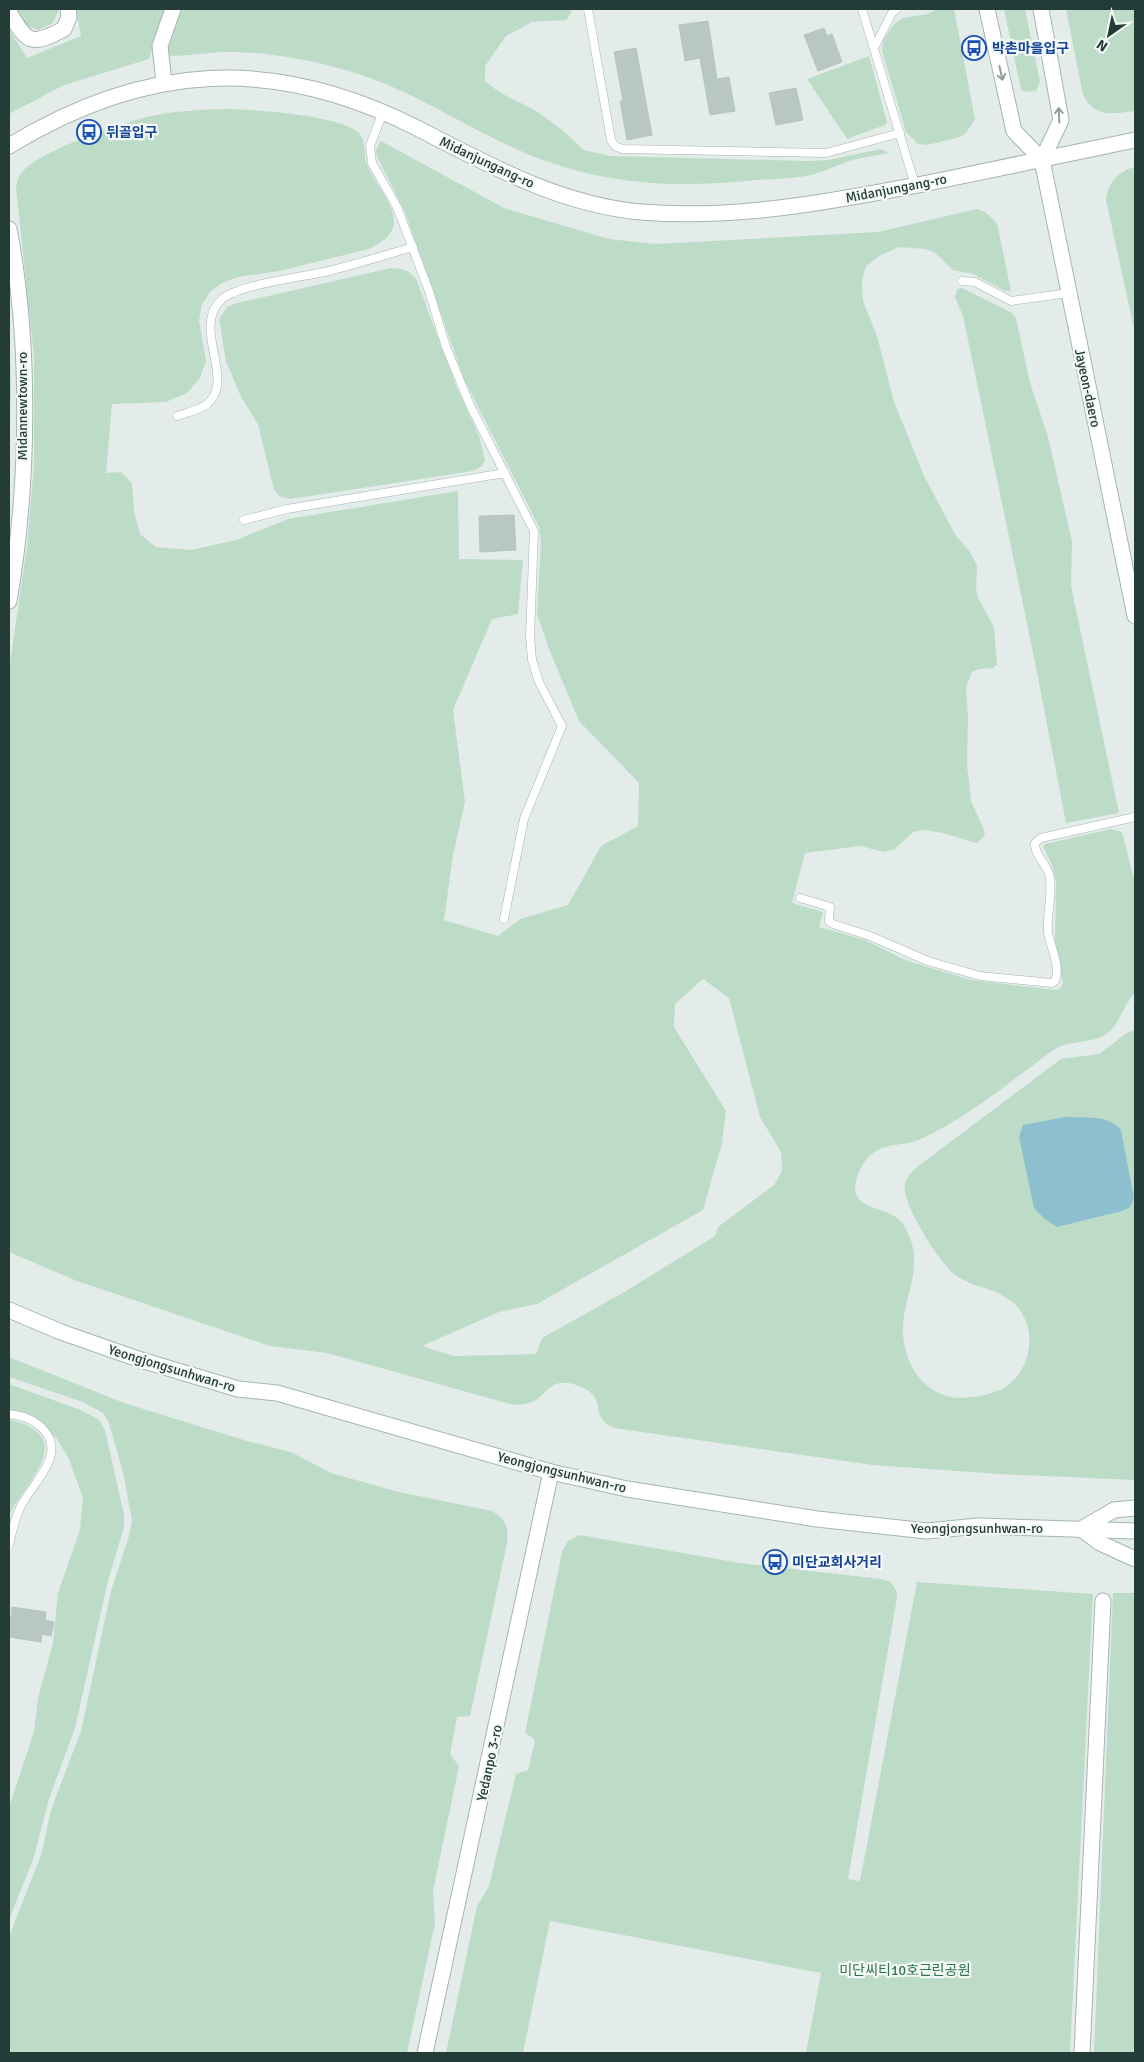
<svg xmlns="http://www.w3.org/2000/svg" width="1144" height="2062" viewBox="0 0 1144 2062" font-family="Signika,'Noto Sans KR',sans-serif">
	<style>
		.green { fill: #bddcc8; fill-rule: evenodd }
		.water { fill: #8ebfce }
		.building { fill: #b8c7c2; stroke: #b6c5c0 }
		.lines { fill: none; stroke-linecap: round; stroke-linejoin: round }
		.service-casing { stroke: #a6b4b0; stroke-width: 9 }
		.minor-casing { stroke: #a6b4b0; stroke-width: 17 }
		.tertiary-casing { stroke: #a6b4b0; stroke-width: 17 }
		.secondary-casing { stroke: #a2b7b1; stroke-width: 17 }
		.service { stroke: #fff; stroke-width: 8 }
		.minor { stroke: #fff; stroke-width: 15 }
		.tertiary { stroke: #fff; stroke-width: 15 }
		.secondary { stroke: #fff; stroke-width: 15 }
		.oneway { stroke: #929e9c }
		.labels { text-anchor: middle; stroke-width: 4.5; stroke-linejoin: round; paint-order: stroke }
		.transit-label { font-size: 14px; font-weight: bold; fill: #164399; stroke: #f3f9f6; text-anchor: start }
		.street-label { font-size: 14px; fill: #243c38; stroke: #f3f9f6 }
		.park-label { font-size: 14px; fill: #30714e; stroke: #f3f9f6 }
	</style>
	<rect width="100%" height="100%" fill="#e3ece9"/>
	<g class="green">
		<polygon points="17,9 59,9 53,23 38,30 26,25"/>
		<polygon points="76,9 166,9 149,59 64,85 9,114 9,29 27,58 81,36"/>
		<path d="M180 9H571V14L566 20 532 22 506 36 485 66V81L499 92 533 109 560 128 584 150 611 156 808 161 828 160 881 149 889 153C877 155 864 157 852 160 837 165 822 173 806 176 790 179 773 179 757 180 670 189 597 185 516 149 456 122 402 84 338 68 301 58 264 52 226 52 214 52 173 58 166 55L165 48Z"/>
		<polygon points="936,9 954,9 975,119 966,133 957,138 927,145 918,144 906,132 882,51 883,41 894,24 903,18 928,14"/>
		<polygon points="1004,9 1025,9 1040,82 1036,91 1026,92 1021,89"/>
		<path d="M1066 9H1135V111C1113 114 1095 118 1083 95Z"/>
		<polygon points="869,56 887,122 885,125 847,139 807,79"/>
		<path d="M223 109C252 109 337 115 358 132 367 140 363 155 367 165 381 197 419 226 369 249L279 271 238 277 222 283 210 292 202 304 199 321 206 361 200 378 187 393 166 402 112 404 106 473 121 472 132 483 134 511 140 534 156 547 191 550 236 540 288 519 458 491 459 559 523 560 518 614 492 619 453 710 465 802 453 855 444 920 498 936 520 919 568 905 601 846 638 826 639 783 579 721 549 649 537 614 541 542 539 527 464 379 405 212 377 157 376 150 381 141 504 208 609 239 655 244 878 232 977 209 985 212 997 223 1011 291H1005L973 274 953 270 934 252 925 249 899 247 879 256 866 266 862 280 863 301 877 336 894 402 925 478 956 536 970 552 977 566 976 588 978 598 994 627 997 664 993 668 979 669 972 672 966 688 968 716 967 765 971 801 985 832 983 838 976 843 943 833 923 830 913 832 895 849 883 852 861 846 805 853 792 903 823 912 819 927 865 940 905 960 971 980 1056 990 1061 988 1063 983 1055 941 1056 881 1052 865 1043 847 1045 844 1111 829 1122 832 1135 883V993C1123 1006 1121 1019 1112 1029 1098 1045 1072 1039 1055 1049 1012 1080 969 1117 921 1139 897 1149 876 1139 861 1168 840 1210 880 1204 899 1219 903 1223 908 1232 910 1238 922 1269 904 1297 903 1327 902 1358 919 1390 950 1397 965 1400 996 1395 1008 1385 1035 1365 1038 1318 1008 1299 992 1287 969 1287 953 1273 939 1262 900 1201 905 1184 907 1175 914 1170 921 1164L1061 1059 1099 1054 1128 1032 1135 1030V1480L999 1474 873 1465 614 1428C589 1416 606 1402 587 1390 577 1384 561 1379 551 1387 545 1390 542 1396 536 1400 530 1404 521 1404 514 1405L327 1353 270 1346 77 1281 9 1252V669L27 547 34 464V357L16 187C17 181 19 175 24 170 43 150 119 124 147 117 172 111 198 110 223 109ZM703 979 729 998 760 1117 781 1152 782 1171 774 1185 718 1227 715 1236 626 1291 542 1338 536 1354 453 1356 422 1346 499 1312 537 1304 703 1210 722 1143 726 1111 674 1027 675 1004Z"/>
		<path d="M1135 167V333L1106 200C1107 183 1119 171 1135 167Z"/>
		<path d="M391 268C404 268 410 271 417 281L456 386 479 436 485 460 482 466 473 471 290 499 281 497 274 490 258 424 241 397 226 361 219 319 227 307 237 303Z"/>
		<polygon points="962,288 1012,313 1016,318 1030,383 1048,437 1072,541 1071,586 1119,813 1066,823 1035,662 963,316 955,297 957,289"/>
		<polygon points="9,324 11,382 10,425 9,425"/>
		<path d="M9 1357 124 1403 247 1441 291 1452 331 1473 399 1492 492 1511C506 1519 509 1527 507 1543L470 1716 457 1717 450 1754 459 1766 433 1891 435 1923 407 2053H9V1937L42 1852 51 1810 81 1731 111 1591 129 1536 132 1521 123 1472 108 1420 103 1413 83 1402 9 1377Z"/>
		<polygon points="9,1384 81,1410 99,1420 105,1430 124,1515 124,1527 108,1581 75,1728 49,1799 33,1860 9,1920 9,1807 34,1732 38,1698 53,1643 58,1593 80,1530 83,1498 69,1459 57,1439 38,1419 27,1413 9,1410"/>
		<path d="M9 1420C21 1422 31 1425 40 1435 59 1457 16 1495 9 1517Z"/>
		<path d="M580 1535 740 1563 881 1579C892 1581 897 1587 897 1598L848 1879 860 1881 917 1582 1093 1594 1070 2053H806L821 1973 550 1921 523 2053H446L477 1906 489 1886 516 1774 528 1770 535 1740 525 1733 562 1552 568 1541Z"/>
		<polygon points="1113,1593 1135,1593 1135,2053 1094,2053"/>
	</g>
	<path class="water" d="M1065 1117C1085 1118 1108 1114 1121 1130L1134 1198 1130 1207 1122 1211 1057 1227 1045 1219 1034 1208 1019 1137 1023 1125Z"/>
	<g class="building">
		<polygon points="708,21 717,79 729,77 735,111 710,115 700,58 685,61 679,25"/>
		<polygon points="824,28 827,36 832,34 842,62 818,71 804,35"/>
		<polygon points="636,48 652,135 627,140 620,101 623,101 614,52"/>
		<polygon points="796,88 803,120 776,125 769,93"/>
		<polygon points="514,515 516,550 480,552 479,516"/>
		<polygon points="12,1607 46,1612 45,1620 54,1622 51,1636 42,1634 41,1642 9,1637"/>
	</g>
	<g class="lines">
		<defs>
			<g id="service">
				<polyline points="588,9 611,140 615,146 622,149 826,153 900,133"/>
				<polyline points="862,9 915,185"/>
				<polyline points="874,48 892,13 897,9"/>
				<polyline points="383,112 370,146 372,163 397,207 429,291 446,347 470,405 534,531 530,637 532,660 539,682 562,726 524,819 504,919"/>
				<polyline points="962,281 975,282 1011,301 1069,293"/>
				<path d="M177 416C186 413 198 410 206 405 238 381 190 328 222 299 240 284 304 277 329 271 357 264 385 255 413 247"/>
				<polyline points="244,520 287,509 505,473"/>
				<path d="M800 898 830 907 829 921 833 924 870 936 928 961 980 976 1052 983 1055 981C1061 967 1050 946 1048 932 1046 913 1054 892 1049 874 1046 863 1034 855 1035 843L1041 838 1135 817"/>
				<path d="M9 1414C23 1416 33 1419 43 1429 67 1454 34 1482 22 1504 15 1517 12 1531 9 1545"/>
			</g>
			<g id="minor">
				<path d="M9 12C28 44 31 46 64 29L69 17 68 9"/>
				<polyline points="164,82 160,46 173,9"/>
				<path d="M9 229C31 343 29 487 9 601"/>
				<polyline points="425,2053 551,1472"/>
				<polyline points="1082,2053 1103,1601"/>
			</g>
			<path id="tertiary" d="M9 146C145 63 273 55 417 128 487 164 560 205 641 212 737 220 834 201 928 183 997 169 1066 154 1135 140"/>
			<g id="secondary">
				<polyline points="987,9 1014,131 1042,160 1135,616"/>
				<polyline points="1041,9 1061,120 1042,160"/>
				<polyline points="9,1310 61,1332 141,1360 238,1389 277,1393 551,1472 627,1489 817,1519 927,1531 978,1526 1135,1531"/>
				<polyline points="1135,1508 1114,1510 1081,1529 1100,1543 1135,1559"/>
			</g>
		</defs>
		<use href="#service" class="service-casing"/>
		<use href="#minor" class="minor-casing"/>
		<use href="#tertiary" class="tertiary-casing"/>
		<use href="#secondary" class="secondary-casing"/>
		<use href="#service" class="service"/>
		<use href="#minor" class="minor"/>
		<use href="#tertiary" class="tertiary"/>
		<use href="#secondary" class="secondary"/>
	</g>
	<defs><path id="oneway-shaft" d="M-6 0H5M1.5-3L5.5 0L1.5 3" fill="none" stroke-width="1.6" stroke-linecap="round" stroke-linejoin="round" transform="scale(1.25)"/></defs>
	<g class="oneway">
		<use href="#oneway-shaft" transform="translate(1001 73) rotate(77)"/>
		<use href="#oneway-shaft" transform="translate(1059 115) rotate(-92)"/>
	</g>
	<defs>
		<symbol id="bus-ring" viewBox="-11 -11 22 22"><circle r="9.5" fill="#f3f9f6" stroke="#1a4fb4" stroke-width="1.5"/><path d="M-5-6H5V4H4V6H2V4H-2V6H-4V4H-5ZM-3.5-4V0h7V-4ZM-3.5 1.2v1.5H-2V1.2ZM2 1.2v1.5H3.5V1.2Z" fill="#1a4fb4"/></symbol>
	</defs>
	<g fill-rule="evenodd">
		<use href="#bus-ring" x="960" y="34" width="28" height="28"/>
		<use href="#bus-ring" x="75" y="118" width="28" height="28"/>
		<use href="#bus-ring" x="761" y="1548" width="28" height="28"/>
	</g>
	<g class="labels">
		<g class="transit-label">
			<text x="992" y="53">박촌마을입구</text>
			<text x="106" y="137">뒤골입구</text>
			<text x="792" y="1567">미단교회사거리</text>
		</g>
		<g class="street-label">
			<text transform="translate(487 162) rotate(25)" y="5">Midanjungang-ro</text>
			<text transform="translate(896 188) rotate(-11)" y="5">Midanjungang-ro</text>
			<text transform="translate(1088 388) rotate(78)" y="5">Jayeon-daero</text>
			<text transform="translate(22 406) rotate(-90)" y="5">Midannewtown-ro</text>
			<text transform="translate(172 1368) rotate(17)" y="5">Yeongjongsunhwan-ro</text>
			<text transform="translate(562 1472) rotate(14)" y="5">Yeongjongsunhwan-ro</text>
			<text x="977" y="1533">Yeongjongsunhwan-ro</text>
			<text transform="translate(489 1763) rotate(-78)" y="5">Yedanpo 3-ro</text>
		</g>
		<g class="park-label">
			<text x="905" y="1975">미단씨티10호근린공원</text>
		</g>
	</g>
	<rect width="1144" height="2062" fill="none" stroke="#243c38" stroke-width="20"/>
	<g transform="translate(1109 35) rotate(213)" stroke="#f3f9f6" stroke-width="4" paint-order="stroke">
	<path d="M0-4L9 19L0 12L-9 19Z" fill="#243c38"/>
	<text y="-8" font-size="14" font-weight="bold" text-anchor="middle" fill="#243c38">N</text>
	</g>
</svg>
